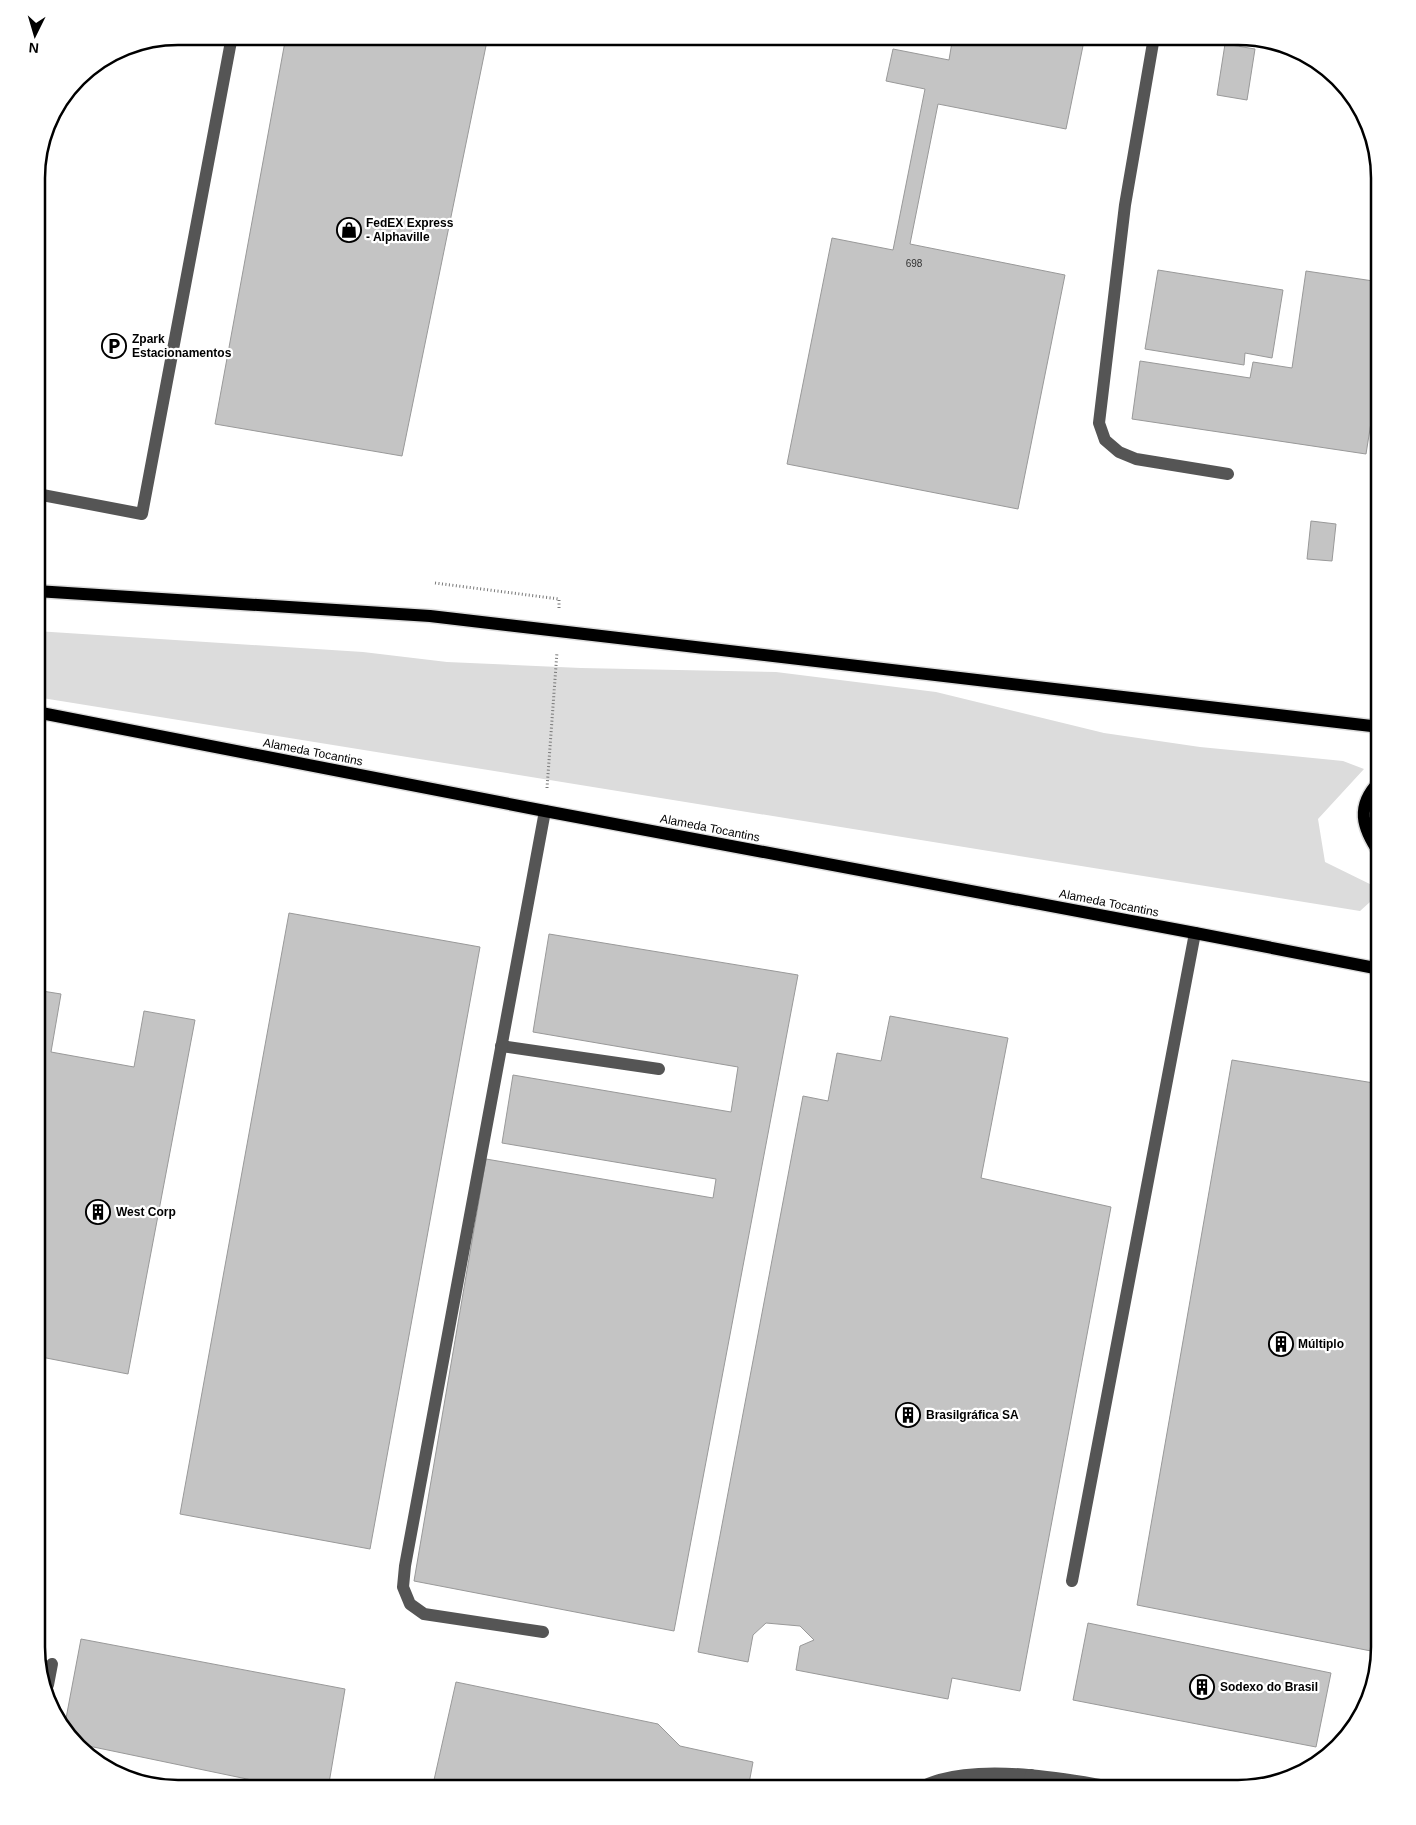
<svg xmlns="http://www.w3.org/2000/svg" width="1416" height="1825" viewBox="0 0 1416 1825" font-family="Helvetica,sans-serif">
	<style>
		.green { fill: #dcdcdc }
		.building { fill: #c4c4c4; stroke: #999 }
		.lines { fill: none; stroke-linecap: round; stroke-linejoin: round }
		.major-casing { stroke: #dbdbdb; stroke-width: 15 }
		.path { stroke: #777; stroke-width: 3; stroke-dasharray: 1 2.5; stroke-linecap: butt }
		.minor { stroke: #555; stroke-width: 12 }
		.major { stroke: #000; stroke-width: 12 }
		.labels { text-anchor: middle; stroke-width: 4.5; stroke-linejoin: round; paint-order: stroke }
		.number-label { font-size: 10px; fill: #313131 }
		.poi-label { font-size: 12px; font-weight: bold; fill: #000; stroke: #fff; text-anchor: start }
		.street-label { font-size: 12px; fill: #000; stroke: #fff }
		.rim { fill: none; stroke: #000; stroke-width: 2.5 }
	</style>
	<rect width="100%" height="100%" fill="#fff"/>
	<polygon class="green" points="36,631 363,652 447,662 581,668 776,672 936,692 1104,733 1200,747 1343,761 1364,769 1318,819 1325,862 1380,889 1380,893 1360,911 36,697"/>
	<g class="building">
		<polygon points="286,36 488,36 402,456 215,424"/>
		<polygon points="953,36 1085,36 1066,129 938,104 910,244 1065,275 1018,509 787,464 832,238 893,250 925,89 886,81 893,49 949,60"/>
		<polygon points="1221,37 1239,37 1239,39"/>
		<polygon points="1225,44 1255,49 1247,100 1217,95"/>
		<polygon points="1351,95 1356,99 1357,104 1350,102"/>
		<polygon points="1158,270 1283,290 1272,358 1245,353 1244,365 1145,349"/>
		<polygon points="1306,271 1380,282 1380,366 1366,454 1132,419 1140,361 1250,378 1253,362 1292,368"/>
		<polygon points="1311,521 1336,524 1332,561 1307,559"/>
		<polygon points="289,913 480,947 370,1549 180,1514"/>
		<polygon points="549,934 798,975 674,1631 414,1581 486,1159 713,1198 716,1179 502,1143 513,1075 731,1112 738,1067 533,1032"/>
		<polygon points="36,990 61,994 51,1052 134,1067 144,1011 195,1020 128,1374 36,1356"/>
		<polygon points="890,1016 1008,1038 981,1178 1111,1207 1020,1691 952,1678 948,1699 796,1670 800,1646 814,1640 800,1626 766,1623 753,1635 748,1662 698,1652 803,1096 828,1101 837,1053 881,1061"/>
		<polygon points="1232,1060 1380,1084 1380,1604 1371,1651 1137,1605"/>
		<polygon points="1088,1623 1331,1673 1316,1747 1073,1700"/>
		<polygon points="81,1639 345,1689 328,1789 295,1789 79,1744 64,1729"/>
		<polygon points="456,1682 658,1724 680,1746 753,1762 748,1789 432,1789"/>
	</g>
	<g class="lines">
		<defs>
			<g id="major">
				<polyline points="36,591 430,616 1380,727"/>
				<polyline points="36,712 545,811 1195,933 1380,969"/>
				<path d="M1380 854C1362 828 1355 806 1380 781"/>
			</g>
		</defs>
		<use href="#major" class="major-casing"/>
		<g class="path">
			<polyline points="435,583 559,599 559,609"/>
			<polyline points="547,788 557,652"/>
		</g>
		<g class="minor">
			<polyline points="1154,37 1125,205 1099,423 1105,440 1119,452 1136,459 1228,474"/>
			<polyline points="37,494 142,514 232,36"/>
			<polyline points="501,1046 659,1069"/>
			<polyline points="1072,1581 1195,933"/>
			<polyline points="543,1632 424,1614 410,1604 403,1587 405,1566 545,811"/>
			<polyline points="48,1685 52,1664"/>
			<path d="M917 1789C924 1786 931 1782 939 1780 991 1765 1070 1779 1123 1789"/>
			<polyline points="1029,1789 1031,1775"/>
		</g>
		<use href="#major" class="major"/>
	</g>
	<defs>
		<symbol id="shop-ring" viewBox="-11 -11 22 22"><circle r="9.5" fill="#fff" stroke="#000" stroke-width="1.5"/><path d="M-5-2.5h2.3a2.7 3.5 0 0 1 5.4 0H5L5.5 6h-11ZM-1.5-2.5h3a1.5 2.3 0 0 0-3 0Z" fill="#000"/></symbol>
		<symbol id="parking-ring" viewBox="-11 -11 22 22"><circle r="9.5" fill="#fff" stroke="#000" stroke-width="1.5"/><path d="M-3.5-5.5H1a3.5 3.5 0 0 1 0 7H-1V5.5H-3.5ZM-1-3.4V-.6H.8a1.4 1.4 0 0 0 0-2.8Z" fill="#000"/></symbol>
		<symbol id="building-ring" viewBox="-11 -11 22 22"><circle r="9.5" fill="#fff" stroke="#000" stroke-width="1.5"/><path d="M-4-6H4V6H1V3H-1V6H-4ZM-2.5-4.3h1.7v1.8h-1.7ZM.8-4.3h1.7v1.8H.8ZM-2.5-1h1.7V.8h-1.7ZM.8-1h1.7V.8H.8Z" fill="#000"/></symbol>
	</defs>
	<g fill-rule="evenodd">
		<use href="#shop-ring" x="335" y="216" width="28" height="28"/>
		<use href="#parking-ring" x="100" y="332" width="28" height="28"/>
		<use href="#building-ring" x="84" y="1198" width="28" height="28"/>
		<use href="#building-ring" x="1267" y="1330" width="28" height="28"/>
		<use href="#building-ring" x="894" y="1401" width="28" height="28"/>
		<use href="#building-ring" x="1188" y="1673" width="28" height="28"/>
	</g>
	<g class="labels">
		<g class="number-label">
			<text x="914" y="267">698</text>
		</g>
		<g class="poi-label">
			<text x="366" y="227">FedEX Express<tspan x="366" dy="14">- Alphaville</tspan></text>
			<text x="132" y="343">Zpark<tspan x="132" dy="14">Estacionamentos</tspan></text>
			<text x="116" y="1216">West Corp</text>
			<text x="1298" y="1348">Múltiplo</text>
			<text x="926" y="1419">Brasilgráfica SA</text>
			<text x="1220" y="1691">Sodexo do Brasil</text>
		</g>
		<g class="street-label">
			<text transform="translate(313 752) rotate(11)" y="4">Alameda Tocantins</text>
			<text transform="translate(710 828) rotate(11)" y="4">Alameda Tocantins</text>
			<text transform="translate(1109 903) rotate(11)" y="4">Alameda Tocantins</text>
		</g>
	</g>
	<path d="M0 0H1416V1825H0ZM178 45H1238A133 133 0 0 1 1371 178V1647A133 133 0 0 1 1238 1780H178A133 133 0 0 1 45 1647V178A133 133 0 0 1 178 45Z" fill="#fff" fill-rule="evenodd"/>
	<path class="rim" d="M178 45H1238A133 133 0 0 1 1371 178V1647A133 133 0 0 1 1238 1780H178A133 133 0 0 1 45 1647V178A133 133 0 0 1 178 45Z"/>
	<g transform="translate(35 35) rotate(185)" stroke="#ffffff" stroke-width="4" paint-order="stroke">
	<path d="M0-4L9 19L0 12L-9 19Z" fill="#000000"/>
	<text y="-8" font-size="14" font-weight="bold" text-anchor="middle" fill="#000000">N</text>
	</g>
</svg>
